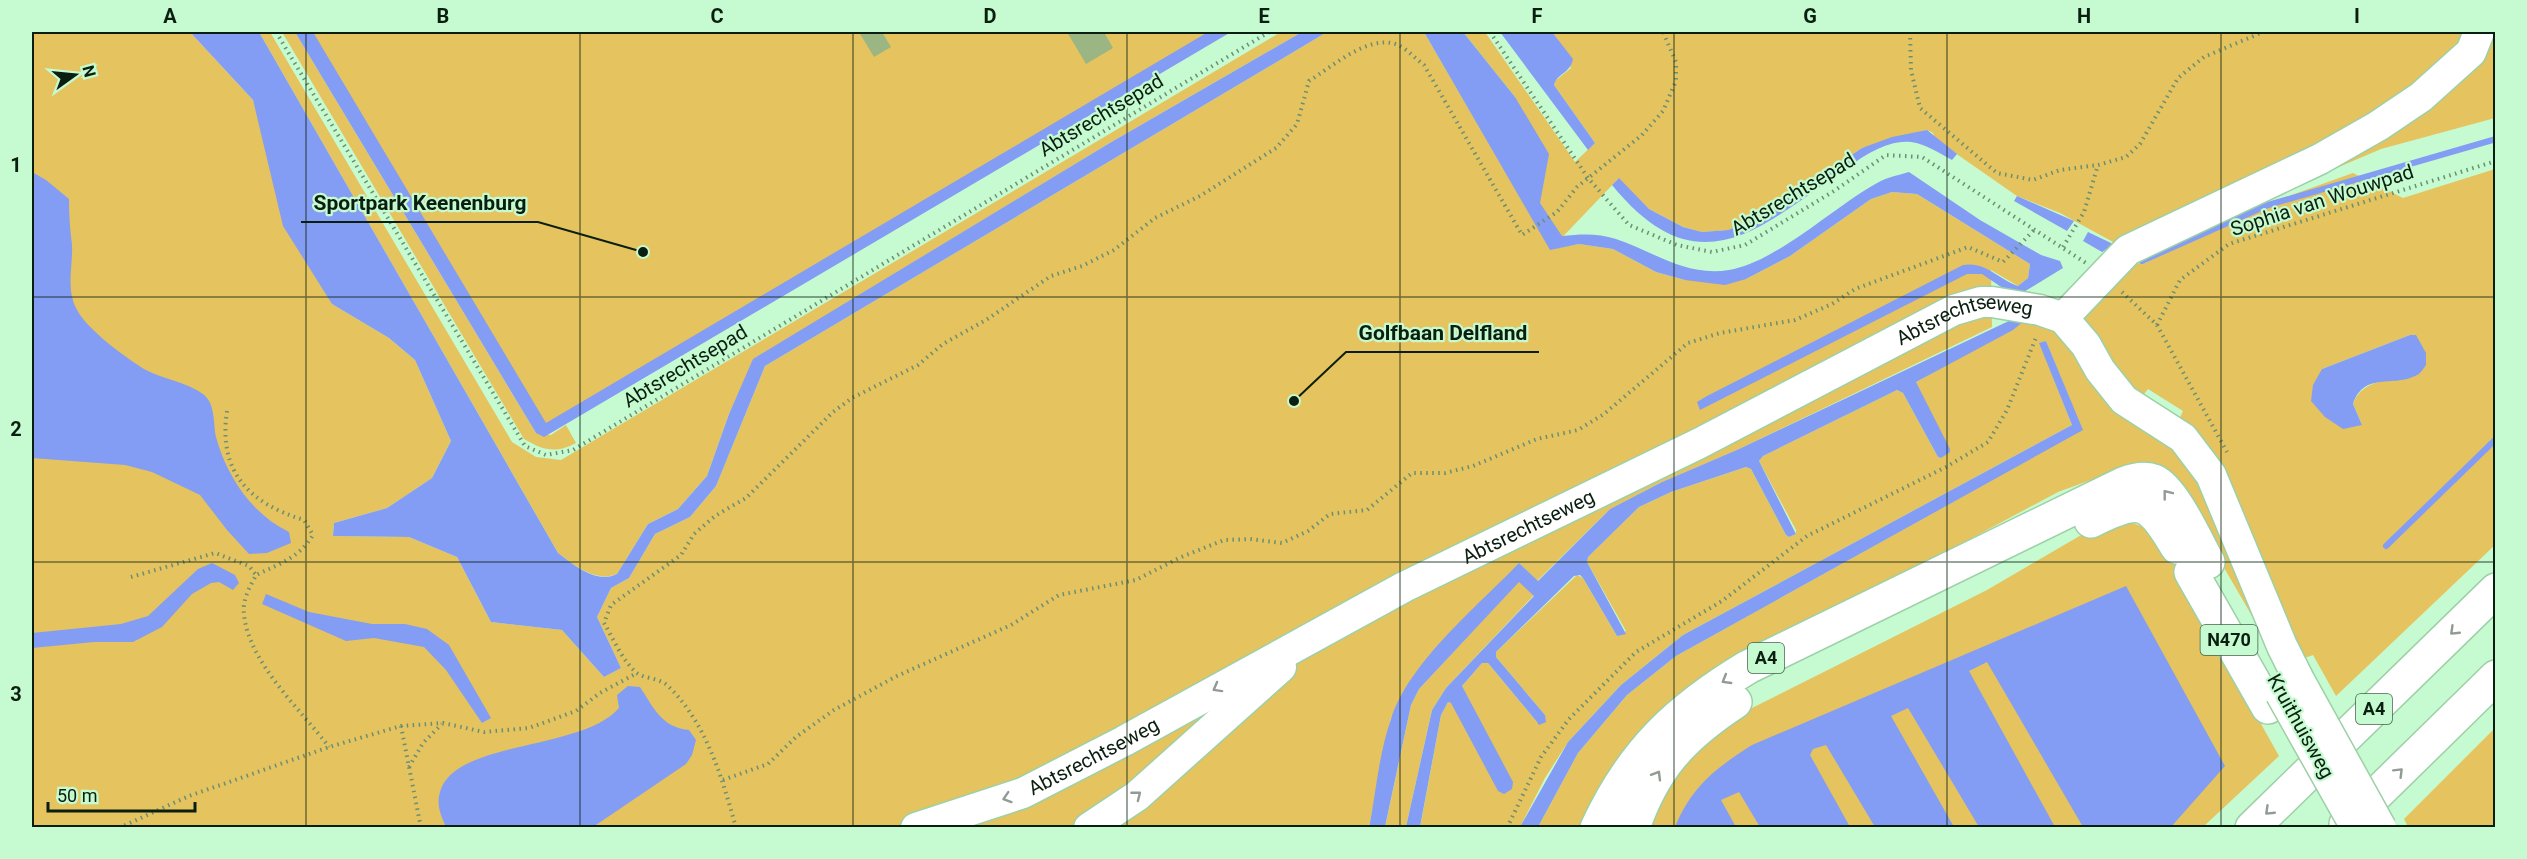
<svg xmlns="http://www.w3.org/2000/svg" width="2527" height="859" viewBox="0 0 2527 859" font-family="Roboto,sans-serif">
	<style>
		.green { fill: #e5c35e; fill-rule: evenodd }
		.water { fill: #839df4 }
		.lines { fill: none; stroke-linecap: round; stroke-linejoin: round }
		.stream { stroke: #839df4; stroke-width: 6 }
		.building { fill: #9bb682 }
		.minor-casing { stroke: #9dd0a7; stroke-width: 33 }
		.major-casing { stroke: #9dd0a7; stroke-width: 36 }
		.highway-casing { stroke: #9dd0a7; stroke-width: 36 }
		.path { stroke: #6b8f73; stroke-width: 4; stroke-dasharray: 1.5 4.5; stroke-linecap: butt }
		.minor { stroke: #fff; stroke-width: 30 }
		.major { stroke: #fff; stroke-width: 33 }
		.highway { stroke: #fff; stroke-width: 33 }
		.minor-bridge-casing { stroke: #9dd0a7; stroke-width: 33; stroke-linecap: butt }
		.major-bridge-casing { stroke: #9dd0a7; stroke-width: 36; stroke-linecap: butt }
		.minor-bridge { stroke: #fff; stroke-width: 30 }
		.major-bridge { stroke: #fff; stroke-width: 33 }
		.oneway { stroke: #919a93 }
		.grid { fill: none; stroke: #0b1f10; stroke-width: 1.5; stroke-opacity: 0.55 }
		.labels { text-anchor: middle; stroke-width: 4.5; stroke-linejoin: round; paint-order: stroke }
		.shield { fill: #c6fad0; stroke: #43614a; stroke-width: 1.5 }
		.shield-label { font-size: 18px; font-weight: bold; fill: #0b1f10 }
		.street-label { font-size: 20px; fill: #0b1f10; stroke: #c6fad0 }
		.leader { fill: none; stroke: #0b1f10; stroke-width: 2 }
		.callout-dot { fill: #0b1f10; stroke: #c6fad0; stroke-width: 2 }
		.callout-label { font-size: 21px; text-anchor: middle; font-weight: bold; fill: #0b1f10; stroke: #c6fad0; stroke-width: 4.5; stroke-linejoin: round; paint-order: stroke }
		.neatline { fill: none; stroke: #0b1f10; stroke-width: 2 }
		.grid-label { font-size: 20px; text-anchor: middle; font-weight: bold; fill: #0b1f10 }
	</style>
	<rect width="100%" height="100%" fill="#c6fad0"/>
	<g class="green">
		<polygon points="32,32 190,32 253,100 268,154 332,304 389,338 415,360 451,441 432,478 387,508 334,523 333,536 409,537 457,557 491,622 562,630 604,677 621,668 597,617 611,588 629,578 655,534 690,517 716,486 765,366 1327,32 1424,32 1527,209 1515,97 1463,32 1485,32 1575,162 1595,143 1554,85 1555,81 1571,68 1562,47 1552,32 2495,32 2495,118 2381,149 2135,254 2060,213 2017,196 1935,139 1933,133 1927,130 1862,148 1755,220 1728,230 1702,232 1683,227 1649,209 1618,179 1551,249 1579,244 1613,249 1656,272 1685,280 1746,279 1790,256 1871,199 1892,192 1917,194 2030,264 2028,278 2018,286 1991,270 1992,327 1739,449 1662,482 1610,509 1537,581 1519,563 1391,718 1369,827 32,827"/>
		<path d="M259 32H270L512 442 536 457 561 460 1281 32H1302L1108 144 754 359 729 414 707 476 678 509 648 524 617 574C596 583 574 565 558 553Z"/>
		<path d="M282 32H295L536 433 551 435 566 425 576 443C555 454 543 450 524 439Z"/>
		<polygon points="310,32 1211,32 546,434"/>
		<path d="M2495 169V545L2336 696 2313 655 2302 659 2177 424 2183 411 2148 389 2140 399 2085 329 2084 313 2125 264 2145 263 2275 201 2353 173 2403 198ZM2410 335H2416L2417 375C2393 380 2362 378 2353 404L2362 425 2322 369Z"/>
		<polygon points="2024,321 2048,321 2190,463 2274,654 2168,471 2154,463 2140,462 2058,492 1927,562 1659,714 1619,756 1582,827 1538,827 1578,753 1627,695 1676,656 2082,430 2046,341 2040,344 2072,425 1683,635 1621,685 1568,742 1545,778 1520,827 1420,828 1441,715 1448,702 1451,703 1462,690 1462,686 1482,663 1488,663 1537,722 1545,715 1496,657 1496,652 1577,575 1583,578 1617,636 1626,631 1587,562 1588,557 1639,507 1671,492 1746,467 1751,469 1786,535 1789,537 1796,534 1796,530 1759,461 1763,456 1897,390 1903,393 1938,457 1941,458 1916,382"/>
		<path d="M2129 522 2150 529 2172 550 2265 720 2261 724 2279 756 2203 827 1651 828C1667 775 1708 738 1752 708L1987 590 2083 534Z"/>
		<polygon points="1519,581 1534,595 1446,688 1432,710 1406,827 1385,828 1411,705 1419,689"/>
		<polygon points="2495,728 2495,827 2408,827 2404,819"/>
	</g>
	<g class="water">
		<path d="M190 32H259L558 553C574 565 596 584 617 574L648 524 678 509 707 476 729 414 753 359 1108 144 1302 32H1327L765 366 716 486 690 517 655 534 629 578 611 588 597 617 621 668 604 677 562 630 491 622 457 557 409 537 333 536 334 523 387 508 432 478 451 441 415 360 389 338 332 304 283 226 253 100Z"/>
		<polygon points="295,32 313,32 546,423 1208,32 1231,32 544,437 536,433"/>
		<path d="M1424 32H1463L1515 97 1549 154 1540 203 1562 236C1581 234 1598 233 1616 239 1654 252 1687 277 1729 270 1779 261 1834 206 1879 182 1888 177 1899 175 1909 172L1980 220 2041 255 2060 261 2063 268 2022 293 2007 291 1982 274H1967L1700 410 1697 402 1707 396 1963 265C1986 261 1998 279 2018 286L2028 278 2030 264 1917 194 1892 192 1871 199 1790 256 1746 279 1725 285 1685 280 1656 272 1613 249 1579 244 1550 250Z"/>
		<path d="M1500 32H1552L1573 59C1570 74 1557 73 1554 85L1595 143 1588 150Z"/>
		<path d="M1927 130 1957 154 1952 160C1939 153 1926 144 1911 142 1888 139 1862 157 1845 169 1759 229 1698 290 1612 185L1619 178 1649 209 1683 227 1702 232 1728 230 1755 220 1862 148 1892 137Z"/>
		<path d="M32 172 46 180 69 199C69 215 70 230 72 245 73 266 66 288 76 308 86 329 125 357 144 369 162 379 187 382 203 394 216 404 213 424 216 437 227 477 252 514 289 532L291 543 267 553 249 554 227 530 200 495 152 472 125 465 32 458Z"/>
		<polygon points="2017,196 2074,221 2067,231 2014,201"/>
		<polygon points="2088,232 2111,243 2113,245 2102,252 2083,241"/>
		<path d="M2013 319 2024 321 2013 330 1916 382 1950 449V452L1941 458 1938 457 1903 393 1897 390 1763 456 1759 461 1796 534 1789 537 1786 535 1751 469 1746 467 1671 492 1639 507 1588 557 1587 562 1626 634 1617 636 1583 578 1580 575 1574 576 1496 652V657L1545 715 1546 722 1539 725 1537 722 1488 663H1482L1462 686 1513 782 1512 789 1504 794 1498 791 1451 703 1448 702 1441 715 1420 827H1406L1432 710 1446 688 1534 596 1519 582 1419 689 1411 705 1385 827 1369 828C1376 792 1379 753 1391 719 1409 662 1478 606 1519 563L1538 581 1610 509 1662 482 1739 449Z"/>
		<path d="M2410 335H2416L2426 353V365C2424 368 2420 374 2417 375 2393 388 2364 371 2353 404L2362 425 2343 429 2325 417 2311 401 2313 385 2322 369Z"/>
		<polygon points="2046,341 2083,430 1676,656 1627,695 1578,753 1538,827 1520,827 1568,742 1621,685 1683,635 2072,425 2039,343"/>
		<polygon points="212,563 235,575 239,583 233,590 219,582 211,583 192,594 162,627 133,642 94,642 32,648 32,633 121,624 148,616 198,569"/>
		<path d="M2126 586 2225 766 2171 827H2083L1987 662 1969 671 2055 827H1979L1908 708 1891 716 1954 827H1875L1826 745 1813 749 1810 755 1850 827H1760L1739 792 1721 800 1736 827H1675C1692 786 1716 768 1752 745Z"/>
		<polygon points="266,594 309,612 372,624 405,624 427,629 449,645 491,718 482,723 446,670 424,647 374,638 346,641 262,604"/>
		<path d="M628 686 640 687C654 708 661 727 689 730L696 740 692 755 686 764 593 827H446C441 816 436 805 440 792 454 740 582 751 619 708L617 695Z"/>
	</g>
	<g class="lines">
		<g class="stream">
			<polyline points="2142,261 2268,205 2496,139"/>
			<polyline points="2386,546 2496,439"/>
		</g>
	</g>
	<g class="building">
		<polygon points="859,32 882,32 891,47 874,57"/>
		<polygon points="1067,32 1104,32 1113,48 1086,64"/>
	</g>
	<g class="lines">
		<defs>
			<g id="minor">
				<polyline points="2063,318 2128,250 2320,159 2378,126 2421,97 2471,52 2479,32"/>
				<path id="s1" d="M916 828 1023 793 1124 741 1404 587 1700 443 1954 310 1981 302H1992L2040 310 2063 318 2086 345 2100 370 2124 400 2183 438 2211 475 2282 646 2298 678"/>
				<polyline points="1089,828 1137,796 1281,667"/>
			</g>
			<polyline id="major" points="2191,572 2268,707"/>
			<g id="highway">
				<path d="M2091 521C2141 496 2149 499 2177 547"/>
				<polyline points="2346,824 2496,677"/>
				<path d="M1597 828C1632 752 1678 709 1748 667L2123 484C2133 480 2144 477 2154 481 2174 490 2197 543 2208 562"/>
				<path d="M1633 828C1654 767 1682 737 1735 702"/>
				<polyline points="2252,828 2496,590"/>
			</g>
		</defs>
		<use href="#minor" class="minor-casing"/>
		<use href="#major" class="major-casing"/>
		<use href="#highway" class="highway-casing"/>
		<g class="path">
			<polyline points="276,32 525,446 546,455 573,450 1269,32"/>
			<polyline points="1490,32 1588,178 1629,225 1677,245 1712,252 1745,245 1834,191 1886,155 1922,157 2086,263"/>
			<polyline points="1910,32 1911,70 1920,108 1997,173 2033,180 2060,170 2098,165"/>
			<polyline points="2063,247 2084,212 2098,165 2126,157 2140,144 2178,78 2204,57 2263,32"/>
			<polyline points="2122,292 2157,325 2227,452"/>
			<polyline points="2157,325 2180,280 2229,244 2496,161"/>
			<path d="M227 411C218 471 248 503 304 520L313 535C299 558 279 564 256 575 250 587 242 600 244 614 248 662 301 710 329 747"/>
			<polyline points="131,577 215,553 249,566 256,575"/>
			<polyline points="401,726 421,828"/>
			<polyline points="409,767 423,743 442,724"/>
			<polyline points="723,780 768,764 796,737 834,710 897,676 1011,625 1059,595 1136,580 1179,558 1224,540 1250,539 1282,543 1308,531 1330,514 1367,510 1412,473 1445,473 1473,466 1537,439 1578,430 1604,414 1688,343 1720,333 1795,320 1832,304 1855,289 1968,247 2003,262 2034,230"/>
			<polyline points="119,828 189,796 329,747 401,726 443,723 484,732 529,728 576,711 600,693 637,673"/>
			<path d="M736 828C722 777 706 722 667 685 659 678 645 679 637 673 623 662 613 638 604 623L611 605 681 555 694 534 715 516 746 498 833 412 852 398 918 365 943 344 986 320 1051 276 1082 266 1114 250 1155 218 1200 196 1276 148 1297 124 1309 81C1332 67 1369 33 1398 45 1407 49 1416 59 1424 65L1522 235 1557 212 1577 187 1642 135 1663 111 1676 81V62L1663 32"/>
			<polyline points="1507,828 1541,757 1569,719 1636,652 1722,601 1807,536 1946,467 1988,442 2007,410 2037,335"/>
		</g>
		<use href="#minor" class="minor"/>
		<use href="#major" class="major"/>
		<use href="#highway" class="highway"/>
		<defs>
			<polyline id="minor-bridge" points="2298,678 2381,828"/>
			<polyline id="major-bridge" points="2282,693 2358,828"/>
		</defs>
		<use href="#minor-bridge" class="minor-bridge-casing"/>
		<use href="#major-bridge" class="major-bridge-casing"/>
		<use href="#minor-bridge" class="minor-bridge"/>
		<use href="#major-bridge" class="major-bridge"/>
	</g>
	<defs><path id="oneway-chevron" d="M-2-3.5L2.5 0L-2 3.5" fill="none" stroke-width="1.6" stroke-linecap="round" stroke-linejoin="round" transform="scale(1.5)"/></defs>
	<g class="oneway">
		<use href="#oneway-chevron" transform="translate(2167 494) rotate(-128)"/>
		<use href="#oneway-chevron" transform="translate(2454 631) rotate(136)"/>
		<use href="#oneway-chevron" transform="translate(1726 680) rotate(149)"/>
		<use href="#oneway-chevron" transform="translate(1217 688) rotate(151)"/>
		<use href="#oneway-chevron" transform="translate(2399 772) rotate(-45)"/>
		<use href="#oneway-chevron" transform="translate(1657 775) rotate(-59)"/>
		<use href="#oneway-chevron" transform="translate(1137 795) rotate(-38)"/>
		<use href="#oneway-chevron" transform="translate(1007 798) rotate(162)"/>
		<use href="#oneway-chevron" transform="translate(2269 811) rotate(136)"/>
	</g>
	<path class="grid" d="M306 32V828M580 32V828M853 32V828M1127 32V828M1400 32V828M1674 32V828M1947 32V828M2221 32V828M32 297H2496M32 562H2496"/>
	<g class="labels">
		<g class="shield">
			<rect x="2200.5" y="625" width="57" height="30" rx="4.5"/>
			<rect x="1748" y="643" width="36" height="30" rx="4.5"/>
			<rect x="2356" y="694" width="36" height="30" rx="4.5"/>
		</g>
		<g class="shield-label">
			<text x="2229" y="646">N470</text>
			<text x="1766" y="664">A4</text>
			<text x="2374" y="715">A4</text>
		</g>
		<g class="street-label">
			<text transform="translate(1101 115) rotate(-31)" y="7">Abtsrechtsepad</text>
			<text transform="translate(1793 194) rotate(-31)" y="7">Abtsrechtsepad</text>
			<text transform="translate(2322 200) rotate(-18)" y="7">Sophia van Wouwpad</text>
			<text dy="7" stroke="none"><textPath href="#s1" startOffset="1170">Abtsrechtseweg</textPath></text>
			<text transform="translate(685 366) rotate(-31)" y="7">Abtsrechtsepad</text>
			<text dy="7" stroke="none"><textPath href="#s1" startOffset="684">Abtsrechtseweg</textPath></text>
			<text transform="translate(2301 726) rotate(61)" y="7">Kruithuisweg</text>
			<text dy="7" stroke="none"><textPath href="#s1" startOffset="192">Abtsrechtseweg</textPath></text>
		</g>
	</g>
	<path class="leader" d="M643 252L538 222H301M1294 401L1346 352H1539"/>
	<g class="callout-dot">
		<circle cx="643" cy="252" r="6"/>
		<circle cx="1294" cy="401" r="6"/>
	</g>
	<g class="callout-label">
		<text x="420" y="210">Sportpark Keenenburg</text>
		<text x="1443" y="340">Golfbaan Delfland</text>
	</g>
	<rect width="2527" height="859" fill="none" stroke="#c6fad0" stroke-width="66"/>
	<g transform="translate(75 75) rotate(75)" stroke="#c6fad0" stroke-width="4.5" paint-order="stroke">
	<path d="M0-4.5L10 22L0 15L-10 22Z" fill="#0b1f10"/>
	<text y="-9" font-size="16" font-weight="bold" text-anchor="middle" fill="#0b1f10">N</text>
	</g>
	<path d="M48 802v9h147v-9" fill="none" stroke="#0b1f10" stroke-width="3"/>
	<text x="57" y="802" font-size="18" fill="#0b1f10" stroke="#c6fad0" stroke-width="4.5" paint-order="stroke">50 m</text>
	<rect x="33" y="33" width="2461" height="793" class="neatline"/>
	<g class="grid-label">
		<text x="170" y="23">A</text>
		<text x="443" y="23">B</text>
		<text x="717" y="23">C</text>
		<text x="990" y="23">D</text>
		<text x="1264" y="23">E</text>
		<text x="1537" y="23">F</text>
		<text x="1810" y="23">G</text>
		<text x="2084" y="23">H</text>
		<text x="2357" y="23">I</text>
		<text x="16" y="172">1</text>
		<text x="16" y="436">2</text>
		<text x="16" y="701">3</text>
	</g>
</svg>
